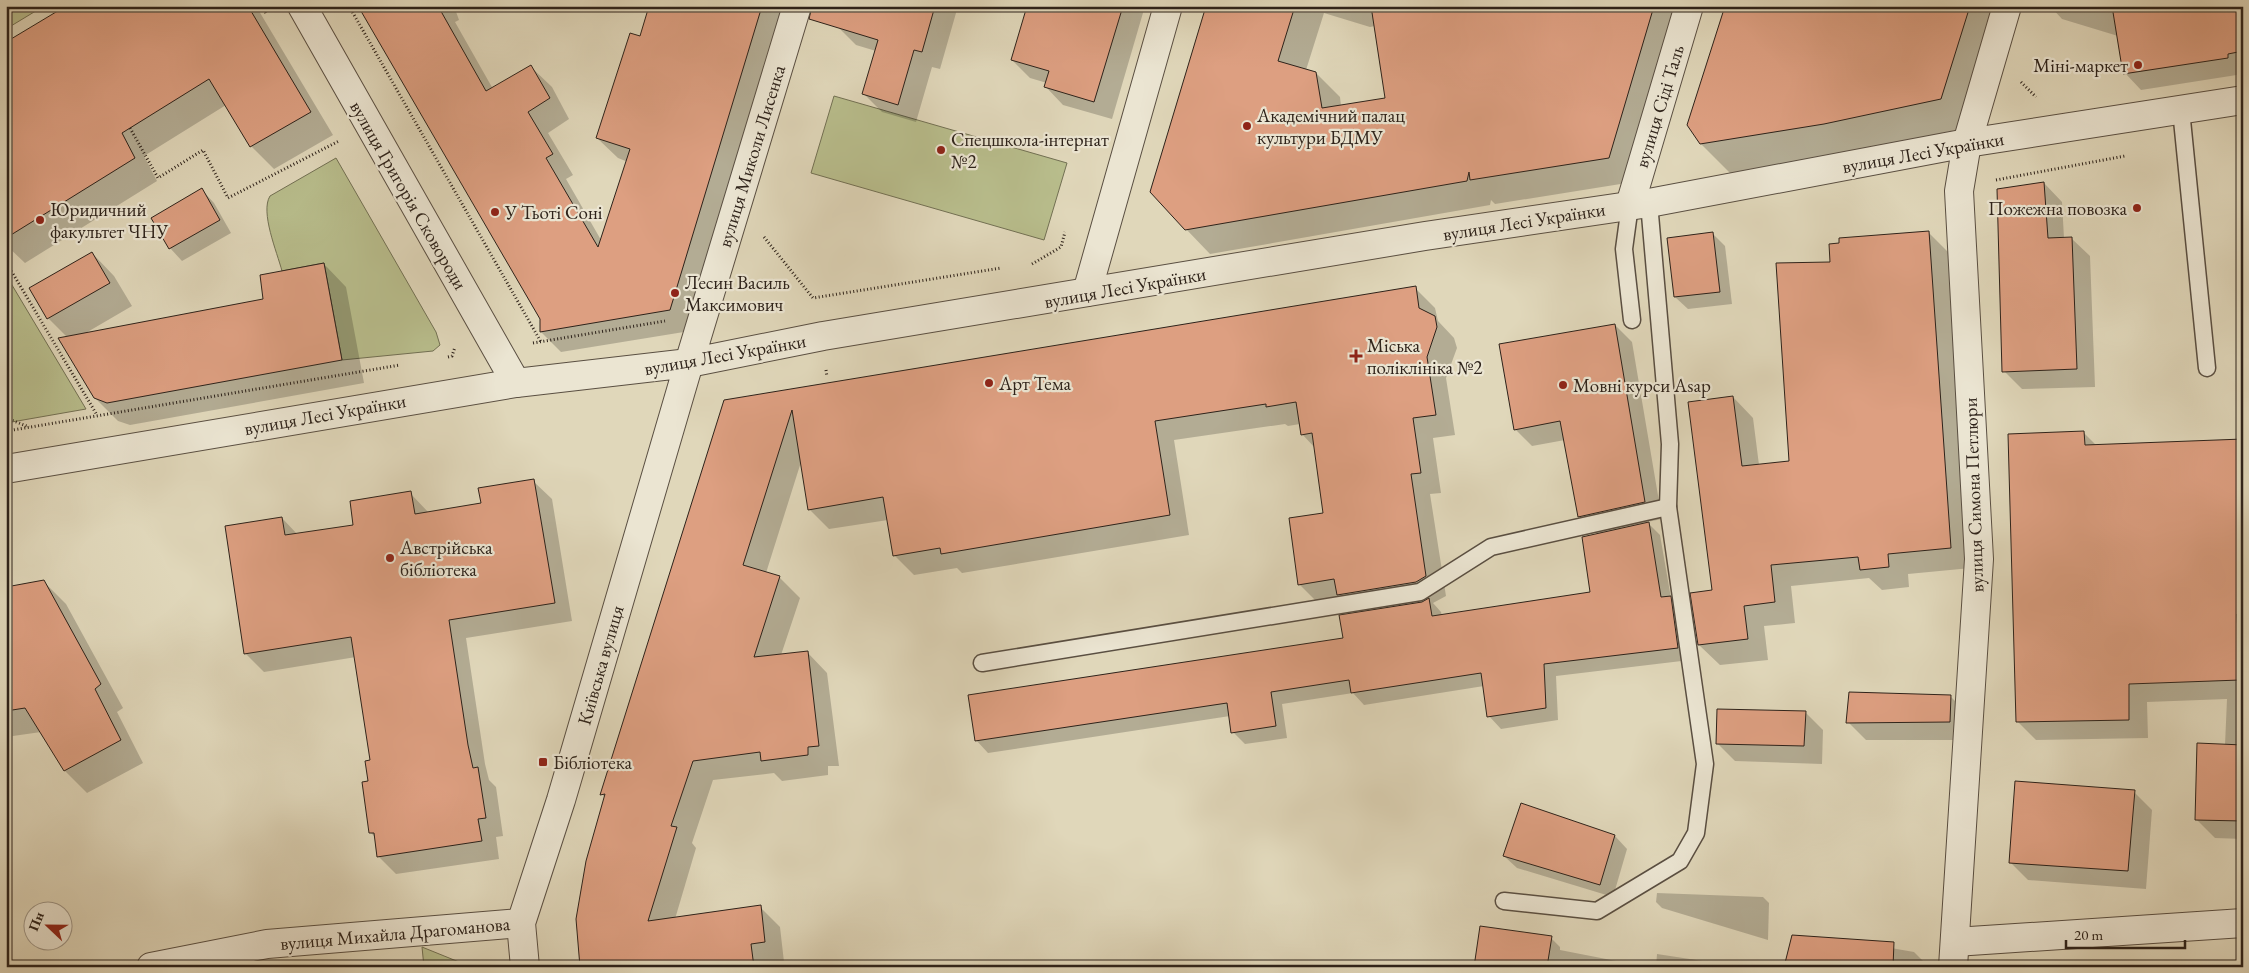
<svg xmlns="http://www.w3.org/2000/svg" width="2249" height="973" viewBox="0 0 2249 973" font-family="'EB Garamond',serif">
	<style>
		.green { fill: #b8bd8c; stroke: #727053 }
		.shadow { fill: #0003; fill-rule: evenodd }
		.building { fill: #dd9f81; stroke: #2d221a }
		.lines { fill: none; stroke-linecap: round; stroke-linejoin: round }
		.service-casing { stroke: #5a4f42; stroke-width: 19 }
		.minor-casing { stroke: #5a4f42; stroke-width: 30 }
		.tertiary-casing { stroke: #5a4f42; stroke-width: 30 }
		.path { stroke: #2d221a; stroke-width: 3; stroke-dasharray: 1 2.5; stroke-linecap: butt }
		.service { stroke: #ebe5d2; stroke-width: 16 }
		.minor { stroke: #ebe5d2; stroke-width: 28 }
		.tertiary { stroke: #ebe5d2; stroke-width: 28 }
		.poi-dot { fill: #8f2418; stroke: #ebe5d2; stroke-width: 2 }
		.labels { text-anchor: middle; stroke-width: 4.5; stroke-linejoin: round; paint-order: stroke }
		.poi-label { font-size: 19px; fill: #2d221a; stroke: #ebe5d2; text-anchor: start }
		.street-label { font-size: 19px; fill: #2d221a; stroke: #ebe5d2 }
	</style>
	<rect width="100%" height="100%" fill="#e0d7ba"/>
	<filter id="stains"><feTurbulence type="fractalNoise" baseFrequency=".004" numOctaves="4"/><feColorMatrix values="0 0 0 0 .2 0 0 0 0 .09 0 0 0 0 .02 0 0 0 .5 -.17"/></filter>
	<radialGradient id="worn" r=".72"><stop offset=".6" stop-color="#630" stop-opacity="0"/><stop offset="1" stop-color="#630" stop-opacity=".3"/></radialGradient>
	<g class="green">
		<polygon points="6,6 44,6 6,29"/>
		<polygon points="834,96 1067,163 1044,240 811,173"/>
		<path d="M336 158 436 332 440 345 433 351 342 360 324 263 282 271C277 252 260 212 270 196Z"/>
		<polygon points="6,275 86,409 6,423"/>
		<polygon points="422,947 459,962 462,967 424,967"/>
		<polygon points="2006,962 2118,963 2184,967 1991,967"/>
	</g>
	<g class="shadow">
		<polygon points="71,6 256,6 333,135 274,169 251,146 226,105 144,156 157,181 25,263 6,245 6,45"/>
		<polygon points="359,6 454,6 459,20 455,22 493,89 531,67 552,87 569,119 548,133 573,175 566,179 601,240 628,162 618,158 597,138 640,38 651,6 788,6 690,331 561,352 541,332 541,318"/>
		<polygon points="844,6 958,6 940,69 932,67 916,122 882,112 864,94 876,51 856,45 838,27"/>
		<polygon points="1028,6 1145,6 1112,119 1063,105 1046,87 1047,83 1030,78 1012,60"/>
		<path d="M1207 6H1685L1633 182 1495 204 1491 200 1490 205 1210 254 1186 229ZM1324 13 1370 27 1375 26 1386 99 1341 106 1340 97 1316 73 1306 70Z"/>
		<polygon points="1726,6 2007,6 1970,127 1853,152 1730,173 1701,144"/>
		<polygon points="2050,6 2243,6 2243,74 2141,90 2125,73 2118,36 2062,19"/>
		<polygon points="2044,183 2062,202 2064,238 2071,238 2090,256 2095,387 2022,389 2004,371"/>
		<polygon points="202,190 214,203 231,233 182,261 170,248"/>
		<polygon points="1928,232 1949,253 1971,568 1908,574 1909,587 1882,590 1869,578 1791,586 1795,623 1764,626 1768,660 1720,665 1699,645 1713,591 1733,397 1753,418 1759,465 1790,462 1831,264"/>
		<polygon points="1713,234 1725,246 1732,304 1688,309 1675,297"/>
		<polygon points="92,253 114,276 132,306 84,334 265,300 324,264 346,287 364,383 130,425 118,421 95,398 67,337 48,318"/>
		<polygon points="1415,288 1435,308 1438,321 1454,338 1457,348 1446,378 1455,435 1433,438 1441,493 1430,494 1446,596 1433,603 1441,612 1442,616 1591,593 1597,534 1579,516 1565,440 1532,446 1515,429 1615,325 1632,342 1662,519 1647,522 1660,535 1671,598 1683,610 1690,660 1556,676 1558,720 1501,729 1489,716 1484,686 1364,705 1353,693 1282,704 1287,738 1245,744 1233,732 1230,716 988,753 976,740 1344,640 1357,614 1343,601 1319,604 1299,584 1325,514 1315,448 1302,434 1300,424 1288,426 1285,424 1174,440 1189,535 962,573 957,568 914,575 894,555 888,520 829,529 809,509 801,462 766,573 780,578 800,598 781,655 807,652 827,673 839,766 828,766 828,775 782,781 774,773 713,780 692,843 696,848 675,919 760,907 780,927 784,962 771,964 771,967 582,967 605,798 602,794 725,401"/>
		<polygon points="2084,433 2097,446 2243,440 2243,839 2215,838 2196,819 2225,745 2227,699 2147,702 2148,738 2036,740 2017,721"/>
		<polygon points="533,481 552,499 572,621 466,638 485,764 489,780 496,787 503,836 496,837 499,859 396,874 378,856 376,838 371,833 369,782 371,761 356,657 264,672 245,653 282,518 298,535 355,526 410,493 429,513 482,504"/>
		<polygon points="43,581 66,604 123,708 117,712 143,763 87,793 65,771 41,732 6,737 6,588"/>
		<polygon points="1950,696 1968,714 1968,740 1866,740 1848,722"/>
		<polygon points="1805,712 1823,730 1822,764 1735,761 1717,743"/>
		<polygon points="2134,792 2152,810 2146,889 2028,880 2010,862"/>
		<polygon points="1522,805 1615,836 1627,849 1613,897 1517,868 1504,856"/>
		<polygon points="1657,893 1763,897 1769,903 1768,940 1662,908 1656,902"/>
		<polygon points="1551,938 1560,947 1560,950 1647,967 1475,967"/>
		<polygon points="1891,948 1914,952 1923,961 1920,967 1786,967"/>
		<polygon points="1657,954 1742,967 1656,967"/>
	</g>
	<g class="building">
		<polygon points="66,6 248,6 311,112 250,147 209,79 122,133 135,158 6,238 6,42"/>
		<polygon points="358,6 438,6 486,91 531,65 550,98 528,112 553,154 546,158 598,247 630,149 596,138 630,33 640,36 649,6 762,6 670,310 540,332 540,319"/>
		<polygon points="812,6 935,6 922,52 914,50 898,105 862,94 878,40 809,19"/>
		<polygon points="1027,6 1123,6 1094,102 1044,87 1049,71 1011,60"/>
		<polygon points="1206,6 1295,6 1278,61 1316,72 1322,108 1385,98 1371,6 1654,6 1609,158 1470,180 1469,172 1467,181 1185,230 1150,192"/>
		<polygon points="1725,6 1970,6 1941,99 1824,124 1700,144 1687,125"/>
		<polygon points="2112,6 2243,6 2243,51 2228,54 2228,58 2123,74"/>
		<polygon points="2044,182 2048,238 2072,237 2077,369 2002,372 1997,189"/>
		<polygon points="202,188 220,220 169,249 151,218"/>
		<polygon points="1929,231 1951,548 1888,554 1889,567 1860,570 1858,557 1771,565 1775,602 1744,606 1748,639 1698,645 1690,593 1712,590 1688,402 1733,396 1742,466 1789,461 1776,263 1830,262 1829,244 1839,243 1839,238"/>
		<polygon points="1713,232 1720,292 1674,297 1667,238"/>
		<polygon points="92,252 110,283 47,319 29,288"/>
		<polygon points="324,263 342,360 107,403 94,398 58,338 263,299 260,275"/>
		<polygon points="1416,286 1419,308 1435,316 1437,327 1427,357 1436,415 1413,418 1421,473 1411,474 1426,576 1416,582 1337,595 1334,579 1298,585 1289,518 1323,513 1312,433 1301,435 1296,402 1266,407 1266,404 1155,421 1170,515 941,554 940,548 893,556 883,497 808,510 792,410 743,565 780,576 754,657 808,651 819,746 808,747 808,755 761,761 760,752 693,761 671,826 677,827 648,921 761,905 765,942 751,944 754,967 580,967 576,919 586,861 605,794 600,795 724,400"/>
		<polygon points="1615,324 1645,502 1578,517 1560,421 1514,430 1499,344"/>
		<polygon points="2084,431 2085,445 2243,439 2243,614 2237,614 2240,680 2129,684 2129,720 2016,722 2008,434"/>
		<polygon points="534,479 555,603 449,620 468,745 473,768 478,767 486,818 478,819 482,841 377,857 374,833 369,833 362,782 368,781 365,761 370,760 351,637 244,654 225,526 282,517 285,535 353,525 350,501 411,491 415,514 481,503 478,488"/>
		<polygon points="1649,522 1661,597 1671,596 1678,648 1544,664 1546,708 1487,717 1481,673 1351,693 1349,680 1271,692 1276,726 1231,733 1227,703 975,741 968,695 1343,638 1339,615 1422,602 1429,598 1432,616 1590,592 1582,537"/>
		<polygon points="44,580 101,684 95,689 121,740 64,771 25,708 6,711 6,587"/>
		<polygon points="1849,692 1951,695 1950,722 1846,723"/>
		<polygon points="1717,709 1806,711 1804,746 1716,744"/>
		<polygon points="2197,743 2243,745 2243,821 2195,820"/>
		<polygon points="2015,781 2135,790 2128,871 2009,863"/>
		<polygon points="1521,803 1615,835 1600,885 1503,856"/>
		<polygon points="1480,926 1552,936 1547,967 1474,967"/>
		<polygon points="1792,935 1894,942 1893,967 1784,967"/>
	</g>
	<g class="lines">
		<defs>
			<g id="service">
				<polyline points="2181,110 2207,368"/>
				<polyline points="1630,205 1624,249 1632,320"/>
				<polyline points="982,663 1420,592 1491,547 1668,507"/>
				<polyline points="1504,901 1597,911 1680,861 1696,833 1705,764 1668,507 1670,444 1649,203"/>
			</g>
			<g id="minor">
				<polyline points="797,6 689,363 823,336 1425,236 1649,203 1967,143 2243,100"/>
				<polyline points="1630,205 1689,6"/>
				<polyline points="1087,292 1168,6"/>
				<polyline points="6,469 516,383"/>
				<polyline points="1955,942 2243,923"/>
				<polyline points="151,967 267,944 521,923"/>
				<polyline points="1953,967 1979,559 1959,191 1967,143 2007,6"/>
			</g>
			<polyline id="tertiary" points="302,6 516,383 689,363 561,800 521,923 525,967"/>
		</defs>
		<use href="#service" class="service-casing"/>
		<use href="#minor" class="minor-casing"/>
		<use href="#tertiary" class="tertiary-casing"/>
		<g class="path">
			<polyline points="55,6 58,11"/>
			<polyline points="262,6 267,15"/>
			<polyline points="349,6 541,342"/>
			<polyline points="2021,82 2036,97"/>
			<polyline points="130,128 158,178 203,150 228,198 339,141"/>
			<polyline points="1996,180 2125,156"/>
			<polyline points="764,237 813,298 1001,268"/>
			<polyline points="6,262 97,415"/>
			<polyline points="1032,264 1061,247 1065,232"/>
			<polyline points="533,343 665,321"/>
			<polyline points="448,357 452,356 455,347"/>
			<polyline points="826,370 827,377"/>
			<polyline points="6,418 29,427"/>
			<polyline points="7,431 400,365"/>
		</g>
		<use href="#service" class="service"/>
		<use href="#minor" class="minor"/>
		<use href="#tertiary" class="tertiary"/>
	</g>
	<g class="poi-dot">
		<circle cx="2138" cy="65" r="5"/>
		<circle cx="1247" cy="126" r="5"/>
		<circle cx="941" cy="150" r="5"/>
		<circle cx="2137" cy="208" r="5"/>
		<circle cx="495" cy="212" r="5"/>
		<circle cx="40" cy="220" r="5"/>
		<circle cx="675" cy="293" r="5"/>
		<path d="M1353.5 348.5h5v5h5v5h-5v5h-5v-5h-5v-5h5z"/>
		<circle cx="989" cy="383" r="5"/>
		<circle cx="1563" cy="385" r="5"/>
		<circle cx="390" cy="558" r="5"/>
		<rect x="538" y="757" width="10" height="10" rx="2.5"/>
	</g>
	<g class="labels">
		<g class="poi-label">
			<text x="2128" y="72" text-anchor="end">Міні-маркет</text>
			<text x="1257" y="122">Академічний палац<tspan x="1257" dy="22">культури БДМУ</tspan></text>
			<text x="951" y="146">Спецшкола-інтернат<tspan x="951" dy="22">№2</tspan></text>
			<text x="2127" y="215" text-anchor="end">Пожежна повозка</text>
			<text x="50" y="216">Юридичний<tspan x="50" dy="22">факультет ЧНУ</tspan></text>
			<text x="505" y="219">У Тьоті Соні</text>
			<text x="685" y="289">Лесин Василь<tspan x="685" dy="22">Максимович</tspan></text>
			<text x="1367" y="352">Міська<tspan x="1367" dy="22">поліклініка №2</tspan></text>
			<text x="999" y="390">Арт Тема</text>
			<text x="1573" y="392">Мовні курси Asap</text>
			<text x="400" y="554">Австрійська<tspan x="400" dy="22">бібліотека</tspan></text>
			<text x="553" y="769">Бібліотека</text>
		</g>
		<g class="street-label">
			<text transform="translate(1659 106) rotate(-73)" y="7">вулиця Сіді Таль</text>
			<text transform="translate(1923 152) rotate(-10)" y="7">вулиця Лесі Українки</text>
			<text transform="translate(751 156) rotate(-73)" y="7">вулиця Миколи Лисенка</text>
			<text transform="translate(409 195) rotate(60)" y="7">вулиця Григорія Сковороди</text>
			<text transform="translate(1524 221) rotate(-9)" y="7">вулиця Лесі Українки</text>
			<text transform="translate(1125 287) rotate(-10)" y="7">вулиця Лесі Українки</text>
			<text transform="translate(725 354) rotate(-10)" y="7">вулиця Лесі Українки</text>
			<text transform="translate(325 414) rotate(-10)" y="7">вулиця Лесі Українки</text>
			<text transform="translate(1973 495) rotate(-92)" y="7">вулиця Симона Петлюри</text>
			<text transform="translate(600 665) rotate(-74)" y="7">Київська вулиця</text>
			<text transform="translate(395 933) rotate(-5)" y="7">вулиця Михайла Драгоманова</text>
		</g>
	</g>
	<rect width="2249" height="973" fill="none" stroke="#e0d7ba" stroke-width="25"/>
	<rect x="8" y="8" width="2234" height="958" fill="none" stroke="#2d221a" stroke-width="2.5"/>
	<rect x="12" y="12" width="2224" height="948" fill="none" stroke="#2d221a"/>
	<g transform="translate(48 926) rotate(292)"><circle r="24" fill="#ebe5d2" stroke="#9f9788"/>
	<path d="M0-4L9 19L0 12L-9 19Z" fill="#8f2418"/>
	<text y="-8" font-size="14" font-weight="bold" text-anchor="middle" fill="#2d221a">Пн</text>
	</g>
	<path d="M2066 940v8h119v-8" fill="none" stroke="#2d221a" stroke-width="2.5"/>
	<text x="2074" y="940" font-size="15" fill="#2d221a" stroke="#ebe5d2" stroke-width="4" paint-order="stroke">20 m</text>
	<rect width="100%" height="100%" filter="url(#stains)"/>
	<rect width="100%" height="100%" fill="url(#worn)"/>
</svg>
